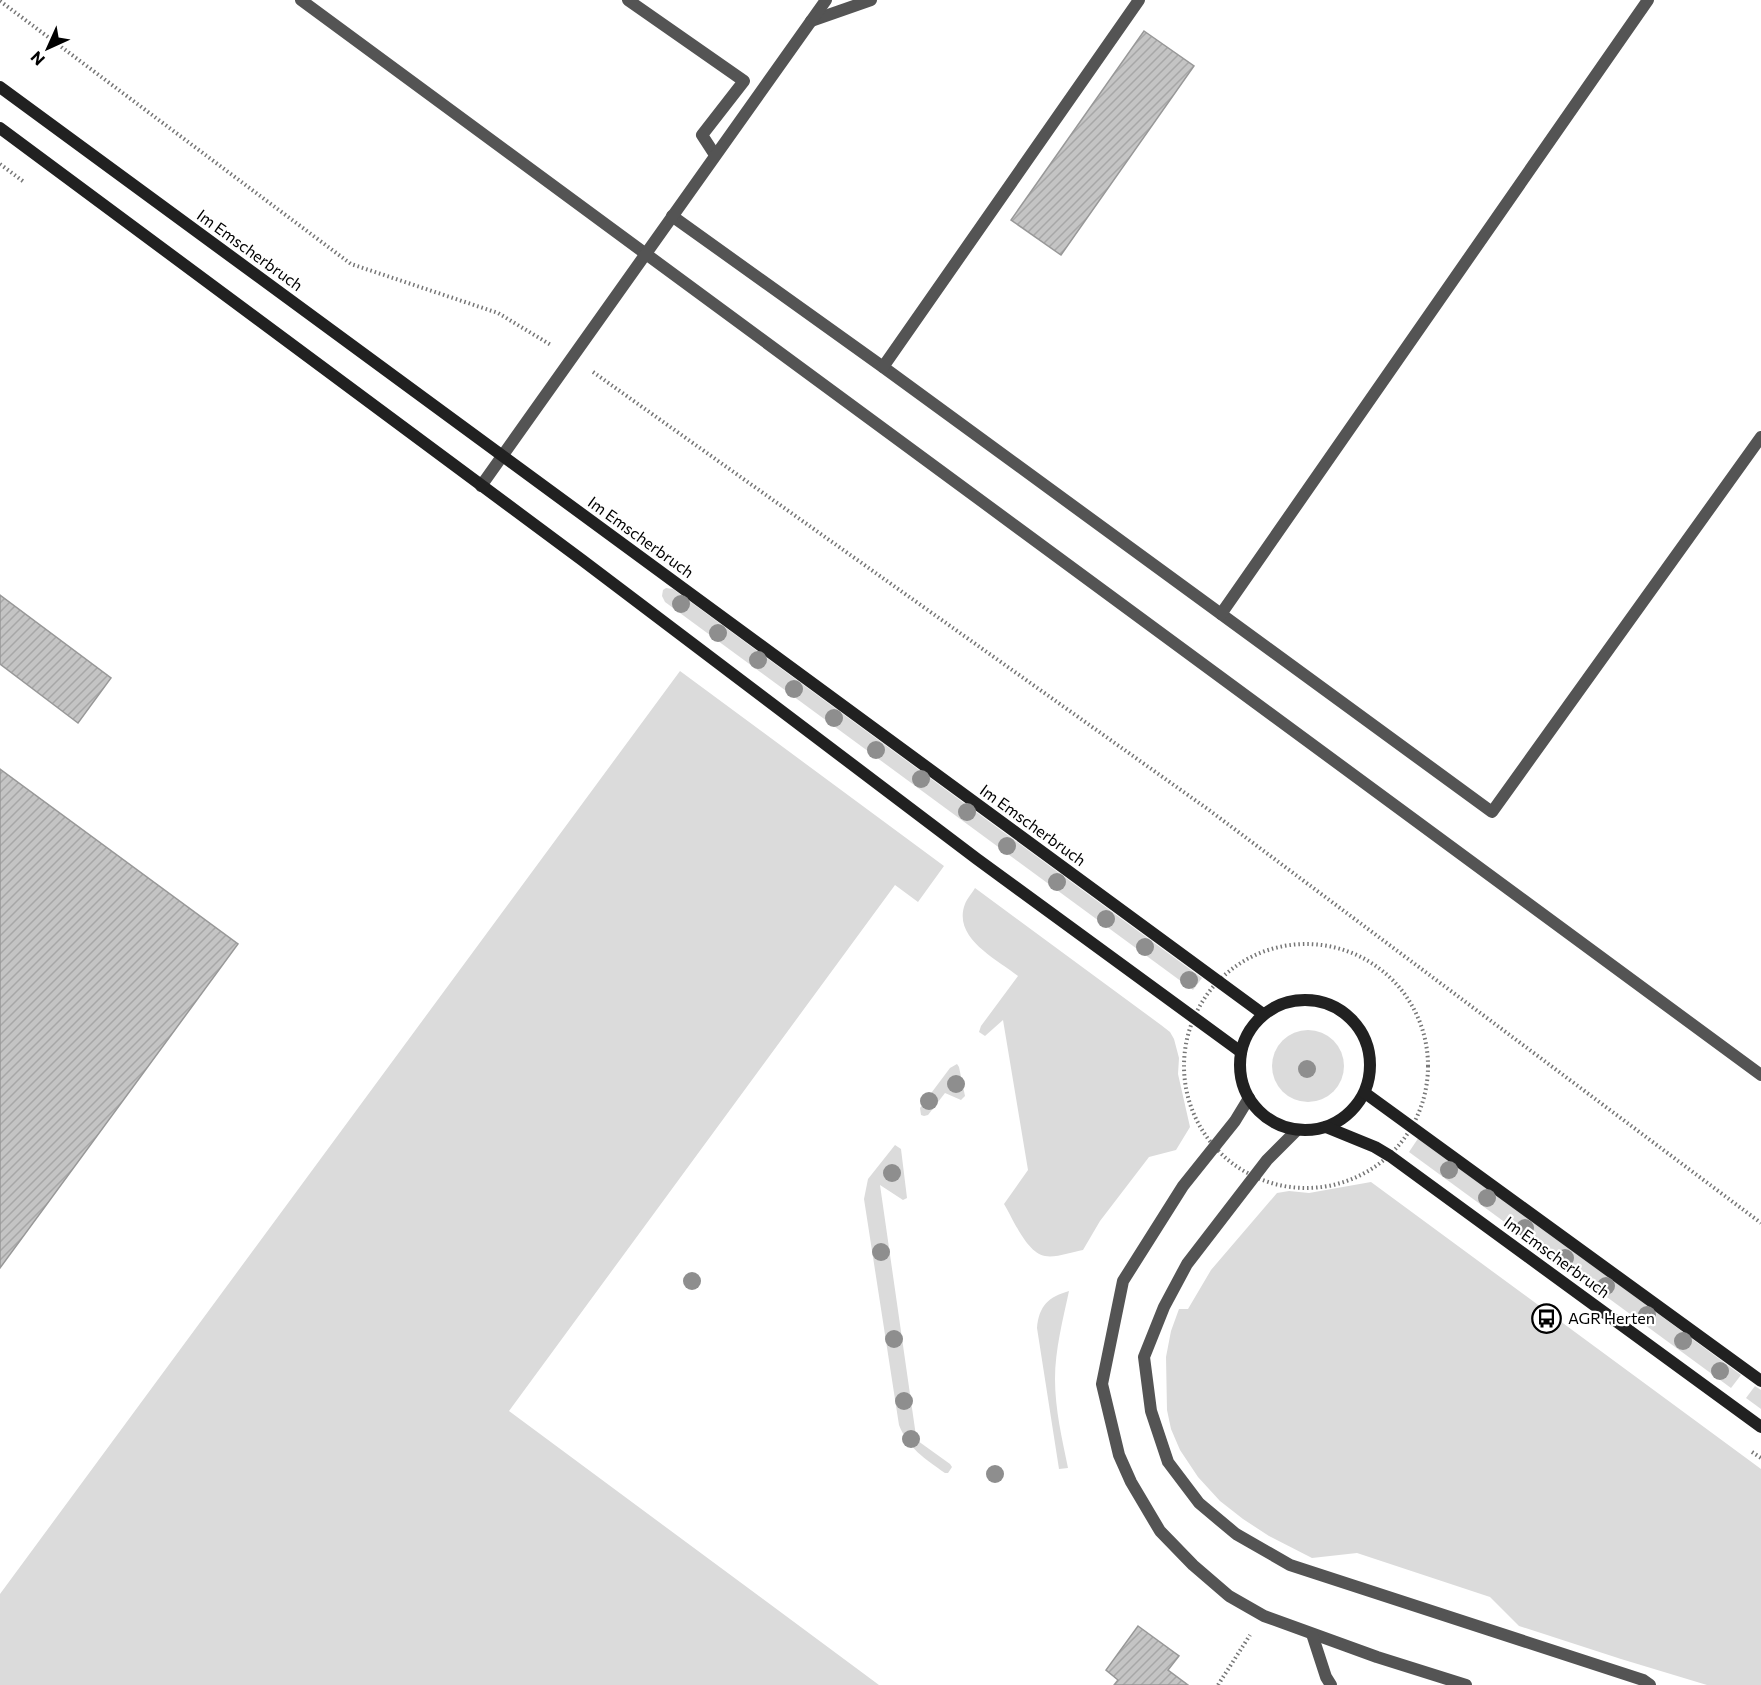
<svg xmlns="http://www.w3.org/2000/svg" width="1761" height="1685" viewBox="0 0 1761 1685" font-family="Commissioner,sans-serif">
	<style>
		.green { fill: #dbdbdb }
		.building { fill: url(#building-hatch); stroke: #989898; stroke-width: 1.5 }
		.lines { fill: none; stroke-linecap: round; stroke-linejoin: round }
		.path { stroke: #767676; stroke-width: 4; stroke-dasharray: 1.5 3; stroke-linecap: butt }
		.lane { stroke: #545454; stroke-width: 12 }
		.secondary { stroke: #212121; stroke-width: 12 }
		.tree { fill: #8e8e8e }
		.labels { text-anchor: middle; stroke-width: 4.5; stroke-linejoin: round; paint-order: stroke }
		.street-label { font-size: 16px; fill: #000; stroke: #fff }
		.poi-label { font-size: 16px; fill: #000; stroke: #fff; text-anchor: start }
	</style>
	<defs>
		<pattern id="building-hatch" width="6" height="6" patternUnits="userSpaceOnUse" patternTransform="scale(1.5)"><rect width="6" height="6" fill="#c4c4c4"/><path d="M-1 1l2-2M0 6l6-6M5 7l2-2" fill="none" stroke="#a7a7a7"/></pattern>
	</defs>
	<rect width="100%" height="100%" fill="#fff"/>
	<g class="green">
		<polygon points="666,588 673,589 1202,978 1193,990 665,602 662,596 663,590"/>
		<polygon points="680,671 944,866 918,902 895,885 509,1411 879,1685 0,1685 0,1594"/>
		<path d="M975 888 1161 1025 1170 1032 1174 1039 1179 1058 1178 1074 1190 1127 1176 1150 1149 1157 1100 1221 1083 1250C1072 1252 1056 1258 1045 1256 1027 1253 1013 1219 1004 1204L1028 1170 1003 1020 985 1036 979 1032 981 1026 1018 976C997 959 952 938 965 904 967 899 972 893 975 888Z"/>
		<circle cx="1308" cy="1066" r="36"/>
		<polygon points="957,1064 959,1067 965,1096 961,1100 945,1093 928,1115 924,1116 921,1115 920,1108 950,1068"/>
		<polygon points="1419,1137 1741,1375 1731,1388 1409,1152"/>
		<path d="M895 1145 901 1149 907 1198 903 1200 880 1185 916 1436 918 1441 950 1464 952 1467 948 1473H945C925 1459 908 1448 899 1425L864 1199 868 1179Z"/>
		<polygon points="1371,1182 1761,1469 1761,1685 1707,1685 1621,1659 1519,1626 1490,1597 1357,1553 1312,1558 1269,1536 1243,1519 1220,1501 1198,1477 1180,1450 1171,1429 1167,1410 1166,1357 1171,1331 1179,1309 1188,1309 1211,1270 1277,1193 1289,1191 1309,1193"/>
		<path d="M1069 1291C1063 1319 1055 1350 1055 1379 1055 1409 1062 1439 1068 1468L1059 1469 1037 1328C1039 1306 1048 1297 1069 1291Z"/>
		<polygon points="1755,1386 1761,1390 1761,1409 1746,1398"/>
	</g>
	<g class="building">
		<polygon points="1144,31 1194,66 1061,255 1011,220"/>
		<polygon points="0,595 111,678 78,723 0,664"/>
		<polygon points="0,769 238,944 0,1268"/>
		<polygon points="1138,1626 1179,1656 1168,1670 1188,1685 1114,1685 1118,1680 1106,1670"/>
	</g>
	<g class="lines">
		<g class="path">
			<polyline points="0,1 351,264 498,313 551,345"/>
			<polyline points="0,164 24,182"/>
			<polyline points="593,372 1209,810 1761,1223"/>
			<circle cx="1306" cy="1066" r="122"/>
			<polyline points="1752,1452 1761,1458"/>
			<polyline points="1218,1685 1250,1635"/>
		</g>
		<g class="lane">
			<polyline points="301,0 1761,1075"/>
			<polyline points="628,0 744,81 702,135 715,155"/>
			<polyline points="811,21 871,0"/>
			<polyline points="672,216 883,367 1492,812 1761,437"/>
			<polyline points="883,367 1139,0"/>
			<polyline points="481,486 826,0"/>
			<polyline points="1221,614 1648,0"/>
			<polyline points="1249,1098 1235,1121 1183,1186 1123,1281 1102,1384 1119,1455 1131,1482 1160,1531 1193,1565 1229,1596 1264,1616 1377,1657 1466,1685"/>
			<polyline points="1297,1130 1267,1160 1187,1264 1164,1307 1144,1357 1151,1411 1168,1462 1199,1503 1236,1534 1290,1565 1643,1680 1650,1685"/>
			<polyline points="1312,1634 1326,1677 1331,1685"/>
		</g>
		<g class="secondary">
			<polyline points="0,87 1263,1014"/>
			<polyline points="0,128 582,560 977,859 1241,1052"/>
			<circle cx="1305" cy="1065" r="65"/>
			<polyline points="1365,1093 1761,1381"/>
			<polyline points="1326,1127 1375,1147 1390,1156 1761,1427"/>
		</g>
	</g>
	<g class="tree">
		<circle cx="681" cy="604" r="9"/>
		<circle cx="718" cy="633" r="9"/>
		<circle cx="758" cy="660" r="9"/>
		<circle cx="794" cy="689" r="9"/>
		<circle cx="834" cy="718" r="9"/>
		<circle cx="876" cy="750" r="9"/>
		<circle cx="921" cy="779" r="9"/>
		<circle cx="967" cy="812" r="9"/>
		<circle cx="1007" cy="846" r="9"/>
		<circle cx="1057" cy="882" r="9"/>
		<circle cx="1106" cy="919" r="9"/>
		<circle cx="1145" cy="947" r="9"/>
		<circle cx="1189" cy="980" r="9"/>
		<circle cx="1307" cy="1069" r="9"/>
		<circle cx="956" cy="1084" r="9"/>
		<circle cx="929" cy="1101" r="9"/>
		<circle cx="1449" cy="1170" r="9"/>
		<circle cx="892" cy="1173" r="9"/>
		<circle cx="1487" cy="1198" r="9"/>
		<circle cx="1525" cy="1228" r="9"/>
		<circle cx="881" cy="1252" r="9"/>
		<circle cx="1565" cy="1258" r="9"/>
		<circle cx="692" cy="1281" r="9"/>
		<circle cx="1606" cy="1286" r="9"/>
		<circle cx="1647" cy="1315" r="9"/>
		<circle cx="894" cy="1339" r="9"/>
		<circle cx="1683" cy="1341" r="9"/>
		<circle cx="1720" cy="1371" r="9"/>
		<circle cx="904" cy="1401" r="9"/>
		<circle cx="911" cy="1439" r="9"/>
		<circle cx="995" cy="1474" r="9"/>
	</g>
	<defs>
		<symbol id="bus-ring" viewBox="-11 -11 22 22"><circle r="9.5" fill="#fff" stroke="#000" stroke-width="1.5"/><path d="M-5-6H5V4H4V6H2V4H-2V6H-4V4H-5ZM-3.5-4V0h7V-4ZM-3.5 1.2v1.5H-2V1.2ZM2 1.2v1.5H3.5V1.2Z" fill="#000"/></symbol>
	</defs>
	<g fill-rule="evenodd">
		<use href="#bus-ring" x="1530" y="1302" width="33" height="33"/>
	</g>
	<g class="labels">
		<g class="street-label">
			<text transform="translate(250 250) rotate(36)" y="6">Im Emscherbruch</text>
			<text transform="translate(641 537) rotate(36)" y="6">Im Emscherbruch</text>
			<text transform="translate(1033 825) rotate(36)" y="6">Im Emscherbruch</text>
			<text transform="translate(1557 1257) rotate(36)" y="6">Im Emscherbruch</text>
		</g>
		<g class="poi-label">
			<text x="1568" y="1324">AGR Herten</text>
		</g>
	</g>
	<g transform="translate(48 48) rotate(225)" stroke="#ffffff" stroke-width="4.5" paint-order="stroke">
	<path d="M0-4.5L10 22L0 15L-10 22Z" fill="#000000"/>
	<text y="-9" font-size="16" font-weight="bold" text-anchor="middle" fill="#000000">N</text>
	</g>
</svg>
